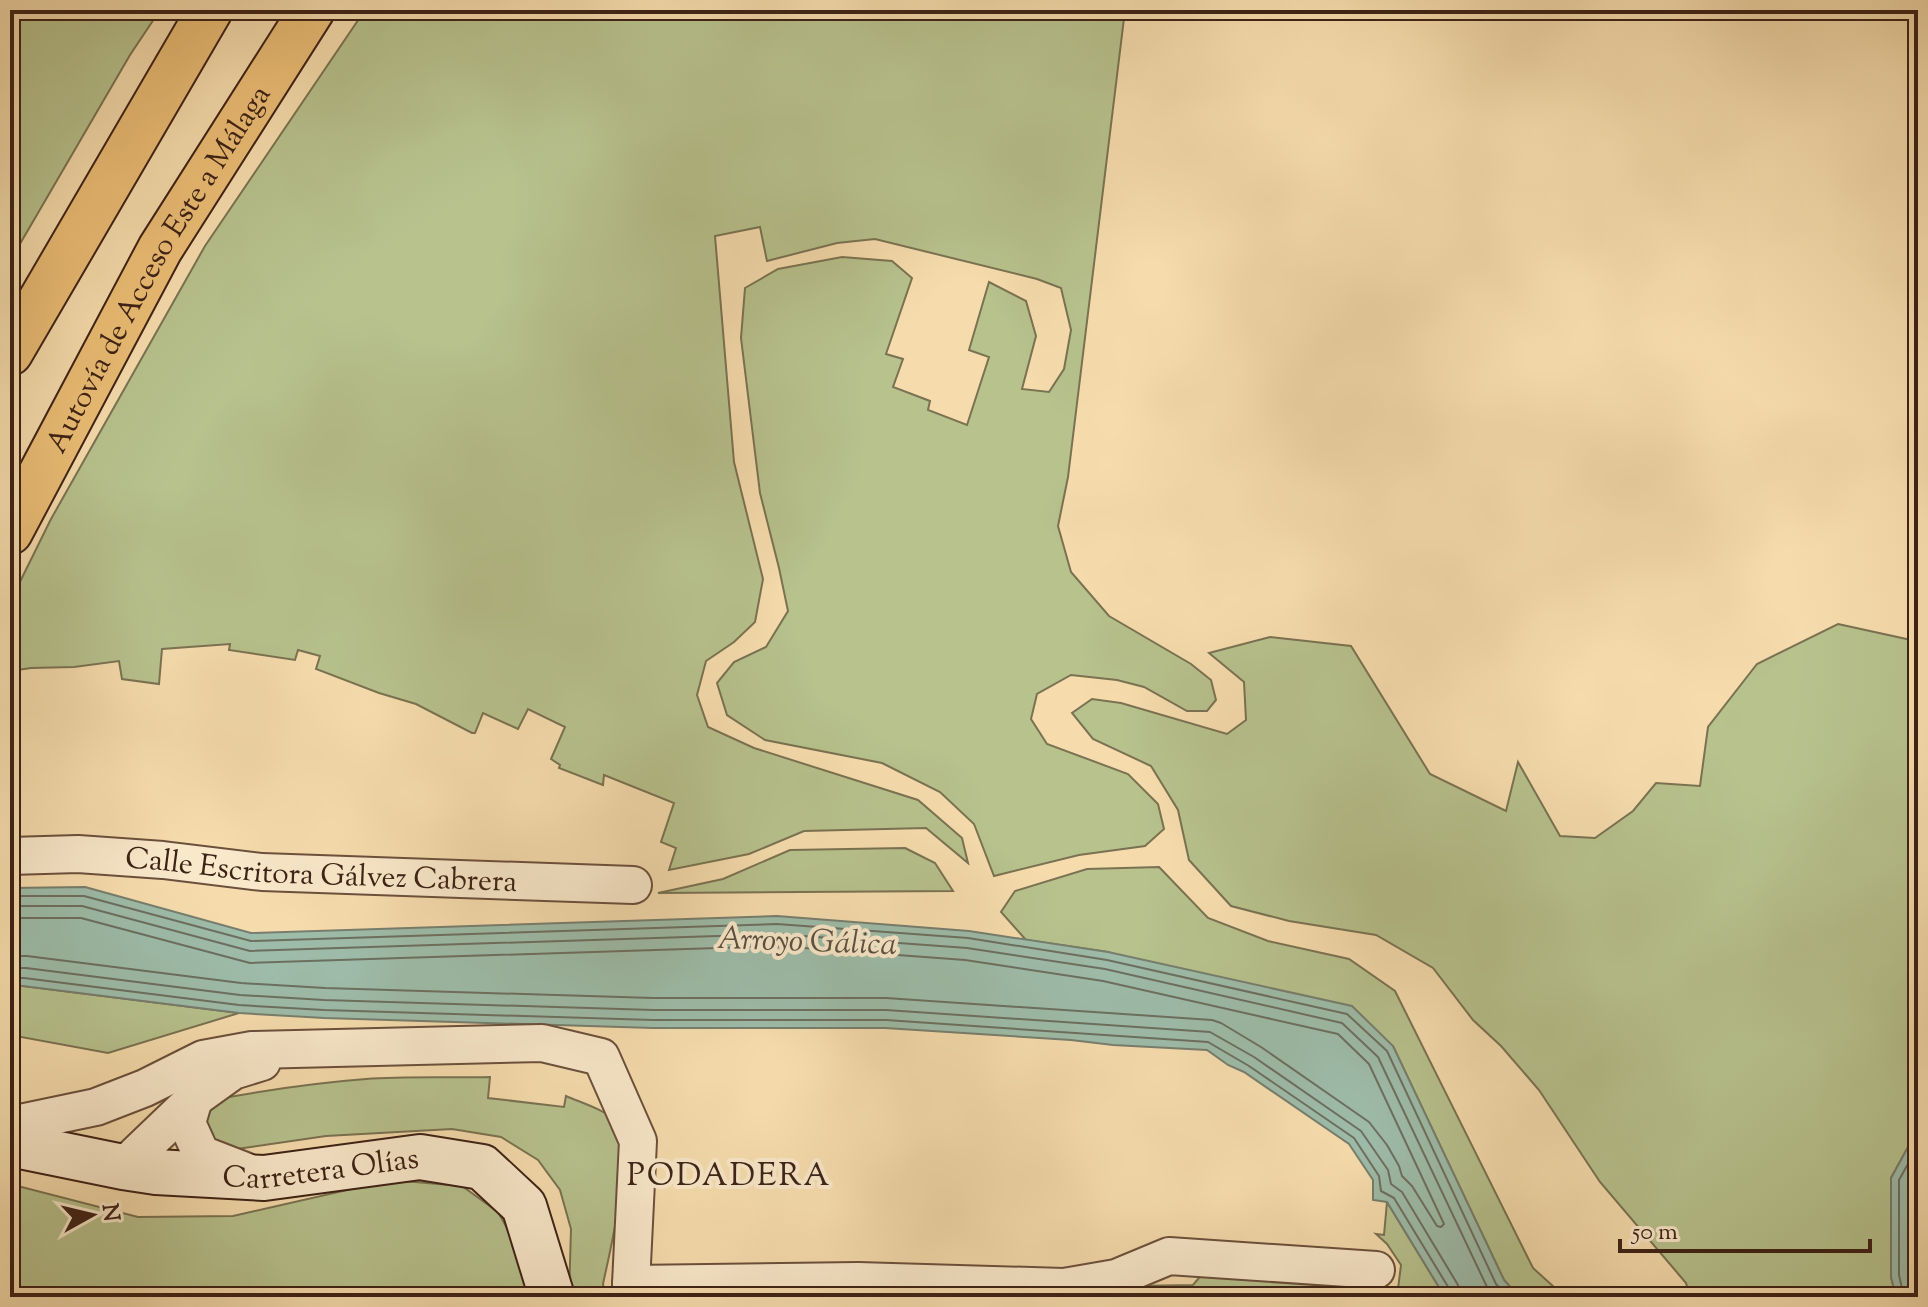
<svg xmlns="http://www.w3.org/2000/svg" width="1928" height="1307" viewBox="0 0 1928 1307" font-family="'Sorts Mill Goudy',serif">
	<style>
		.green { fill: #b7c28d; stroke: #7a7252; stroke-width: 2 }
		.water { fill: #9dbca9; stroke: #777e6e; stroke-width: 2 }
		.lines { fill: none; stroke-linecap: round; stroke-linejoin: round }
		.shore { stroke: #6d6f60; stroke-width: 2 }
		.street-casing { stroke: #6b503c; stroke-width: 40 }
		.secondary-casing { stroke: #3d2216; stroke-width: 48 }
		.highway-casing { stroke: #3d2216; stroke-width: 48 }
		.street { stroke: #f9e8ca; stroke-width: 36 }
		.secondary { stroke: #f9e8ca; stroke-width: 44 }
		.highway { stroke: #ebbe76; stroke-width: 44 }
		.labels { text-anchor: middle; stroke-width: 8; stroke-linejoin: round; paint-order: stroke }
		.street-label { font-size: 30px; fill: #3d2216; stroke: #f9e8ca }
		.water-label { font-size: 32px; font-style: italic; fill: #5a5042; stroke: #f9e8ca }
		.neighbourhood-label { font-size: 32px; letter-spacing: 2px; fill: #3d2216; stroke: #f9e8ca }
	</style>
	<rect width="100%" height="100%" fill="#f6dcad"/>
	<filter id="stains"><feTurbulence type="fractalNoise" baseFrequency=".0025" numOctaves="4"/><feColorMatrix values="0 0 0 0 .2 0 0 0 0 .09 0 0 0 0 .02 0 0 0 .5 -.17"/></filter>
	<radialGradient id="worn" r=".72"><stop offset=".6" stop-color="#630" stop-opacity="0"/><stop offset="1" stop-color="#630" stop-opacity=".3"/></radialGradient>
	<g class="green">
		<polygon points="10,10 160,10 130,55 10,261"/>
		<polygon points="365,10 1125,10 1068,477 1058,526 1071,572 1109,616 1191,664 1211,680 1216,700 1207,711 1187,711 1144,687 1117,680 1071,675 1037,694 1031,719 1047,744 1128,774 1158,804 1164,829 1145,846 1079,855 994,876 974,824 940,792 882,763 765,740 727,715 717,683 734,662 766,647 788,611 779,568 760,493 741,338 745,288 778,269 842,257 892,261 912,278 886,354 903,359 893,387 930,401 928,410 967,425 989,357 969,350 989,282 1026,301 1036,336 1022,389 1049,392 1064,369 1071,330 1061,288 1037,279 875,239 837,243 767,261 760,227 715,236 734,462 763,579 755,622 734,642 706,661 697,695 708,727 754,748 918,800 962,838 968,863 926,828 804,831 749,854 669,870 676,848 661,842 674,803 604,775 603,785 559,768 560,765 551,759 565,727 528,709 518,729 483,713 475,733 472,733 416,704 379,693 316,669 320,656 298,650 295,660 229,650 230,644 162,649 159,684 122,679 119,661 74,667 31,668 10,671 10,602 51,519 205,246"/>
		<polygon points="1838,624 1911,640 1918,644 1918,1129 1891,1178 1891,1277 1896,1297 1690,1297 1686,1283 1600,1182 1539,1090 1501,1046 1473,1020 1433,968 1376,935 1289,921 1231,906 1189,860 1178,810 1151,766 1093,739 1072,713 1092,699 1121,703 1227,734 1246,720 1244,682 1209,653 1270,637 1351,646 1430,774 1506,811 1518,762 1560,836 1595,838 1633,811 1656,783 1700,786 1708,727 1757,664"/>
		<polygon points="905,848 935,863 953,891 658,893 723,879 790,850"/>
		<polygon points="1159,867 1208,918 1268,941 1349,959 1395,991 1533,1268 1565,1297 1519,1297 1504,1280 1393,1046 1108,952 1026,940 1001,912 1015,891 1087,869"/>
		<polygon points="10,986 23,986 239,1013 108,1053 10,1035"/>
		<path d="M490 1077 488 1098 564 1107 566 1096C579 1102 606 1110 615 1121 636 1148 610 1250 603 1284L605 1297H569L571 1229 560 1190 538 1160 501 1137 452 1129 326 1136 230 1150 213 1147 200 1128 207 1101C260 1091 313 1083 366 1079 407 1076 449 1078 490 1077Z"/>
		<polygon points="391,1180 462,1186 498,1212 522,1255 535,1297 10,1297 10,1184 138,1217 233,1216"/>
		<polygon points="1387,1202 1445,1297 1397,1297 1401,1265 1387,1244 1376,1234 1384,1235"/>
		<polygon points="1209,1266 1311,1279 1315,1297 963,1297 1130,1286 1193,1285"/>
	</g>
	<g class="water">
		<polygon points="85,887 251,933 777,916 969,931 1108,952 1352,1006 1393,1046 1504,1280 1519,1297 1445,1297 1387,1202 1373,1200 1373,1180 1349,1144 1244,1072 1228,1065 1207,1050 1113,1045 1071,1040 885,1028 653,1028 324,1018 239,1013 23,986 10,986 10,888"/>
		<polygon points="1918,1129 1918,1297 1896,1297 1891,1277 1891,1178"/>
	</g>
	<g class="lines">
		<g class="shore">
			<polyline points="10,896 84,896 251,941 777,924 968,938 1107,960 1347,1014 1387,1051 1496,1284 1508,1297"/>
			<polyline points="10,906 82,906 250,951 776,934 967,948 1105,969 1342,1023 1378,1057 1487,1287 1495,1297"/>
			<polyline points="10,918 81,918 250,963 777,946 965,960 1103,981 1338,1034 1369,1064 1444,1224 1441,1227 1437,1226 1412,1186 1402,1176 1399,1166 1387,1145 1369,1122 1261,1047 1221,1023 1212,1020 886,998 653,998 325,988 241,983 27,956 10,956"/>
			<polyline points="10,968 26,968 240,995 324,1000 653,1010 886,1010 1210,1032 1254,1057 1361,1131 1388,1170 1391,1184 1402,1192 1458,1285 1461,1297"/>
			<polyline points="10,978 24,978 239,1005 324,1010 653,1020 886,1020 1208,1042 1249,1066 1354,1138 1379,1176 1381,1191 1394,1198 1450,1290 1451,1297"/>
			<polyline points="1904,1297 1899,1275 1899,1180 1918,1146"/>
			<polyline points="1914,1297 1909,1274 1909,1183 1918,1166"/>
		</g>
		<defs>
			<g id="street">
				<path id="s1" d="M10 856 78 854 163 860 262 872 633 885"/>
				<polyline points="194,1099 187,1123 201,1154 245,1171"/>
				<polyline points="10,1125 96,1107 145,1088 203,1059 252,1050 542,1043 601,1057 638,1141 631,1284 637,1297"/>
				<polyline points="123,1167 194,1099 233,1071 262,1062"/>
				<polyline points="631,1284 858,1281 1064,1287 1116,1278 1169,1256 1376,1270"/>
			</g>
			<g id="secondary">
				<path id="s2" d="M10 1144 123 1167 156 1172 264 1178 420 1157 482 1167 524 1206 552 1297"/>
			</g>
			<g id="highway">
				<polyline points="10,353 210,10"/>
				<path id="s3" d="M10 532 160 249 312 10"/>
			</g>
		</defs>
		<use href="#street" class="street-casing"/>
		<use href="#secondary" class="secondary-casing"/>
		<use href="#highway" class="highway-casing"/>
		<use href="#street" class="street"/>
		<use href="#secondary" class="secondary"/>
		<use href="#highway" class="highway"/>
	</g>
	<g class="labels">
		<g class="street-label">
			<text dy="10" stroke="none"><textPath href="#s3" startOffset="302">Autovía de Acceso Este a Málaga</textPath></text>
			<text dy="10" stroke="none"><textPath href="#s1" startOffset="312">Calle Escritora Gálvez Cabrera</textPath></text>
			<text dy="10" stroke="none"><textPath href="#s2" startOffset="314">Carretera Olías</textPath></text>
		</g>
		<g class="water-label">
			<text transform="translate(807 940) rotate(2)" y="11">Arroyo Gálica</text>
		</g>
		<g class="neighbourhood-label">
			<text x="729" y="1185">PODADERA</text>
		</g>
	</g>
	<rect width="1928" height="1307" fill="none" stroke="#f6dcad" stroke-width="40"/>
	<rect x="12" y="12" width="1904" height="1283" fill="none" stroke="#3d2216" stroke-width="4"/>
	<rect x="20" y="20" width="1888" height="1267" fill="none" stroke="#3d2216" stroke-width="2"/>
	<g transform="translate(92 1215) rotate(82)" stroke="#f9e8ca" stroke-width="6" paint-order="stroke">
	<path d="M0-6L14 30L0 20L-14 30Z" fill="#3d2216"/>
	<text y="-12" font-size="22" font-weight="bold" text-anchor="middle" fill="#3d2216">N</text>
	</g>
	<path d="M1620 1239v12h250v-12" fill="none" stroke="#3d2216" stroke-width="4"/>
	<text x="1632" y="1239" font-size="24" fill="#3d2216" stroke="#f9e8ca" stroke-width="6" paint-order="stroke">50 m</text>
	<rect width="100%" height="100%" filter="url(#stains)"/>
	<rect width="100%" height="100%" fill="url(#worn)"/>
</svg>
